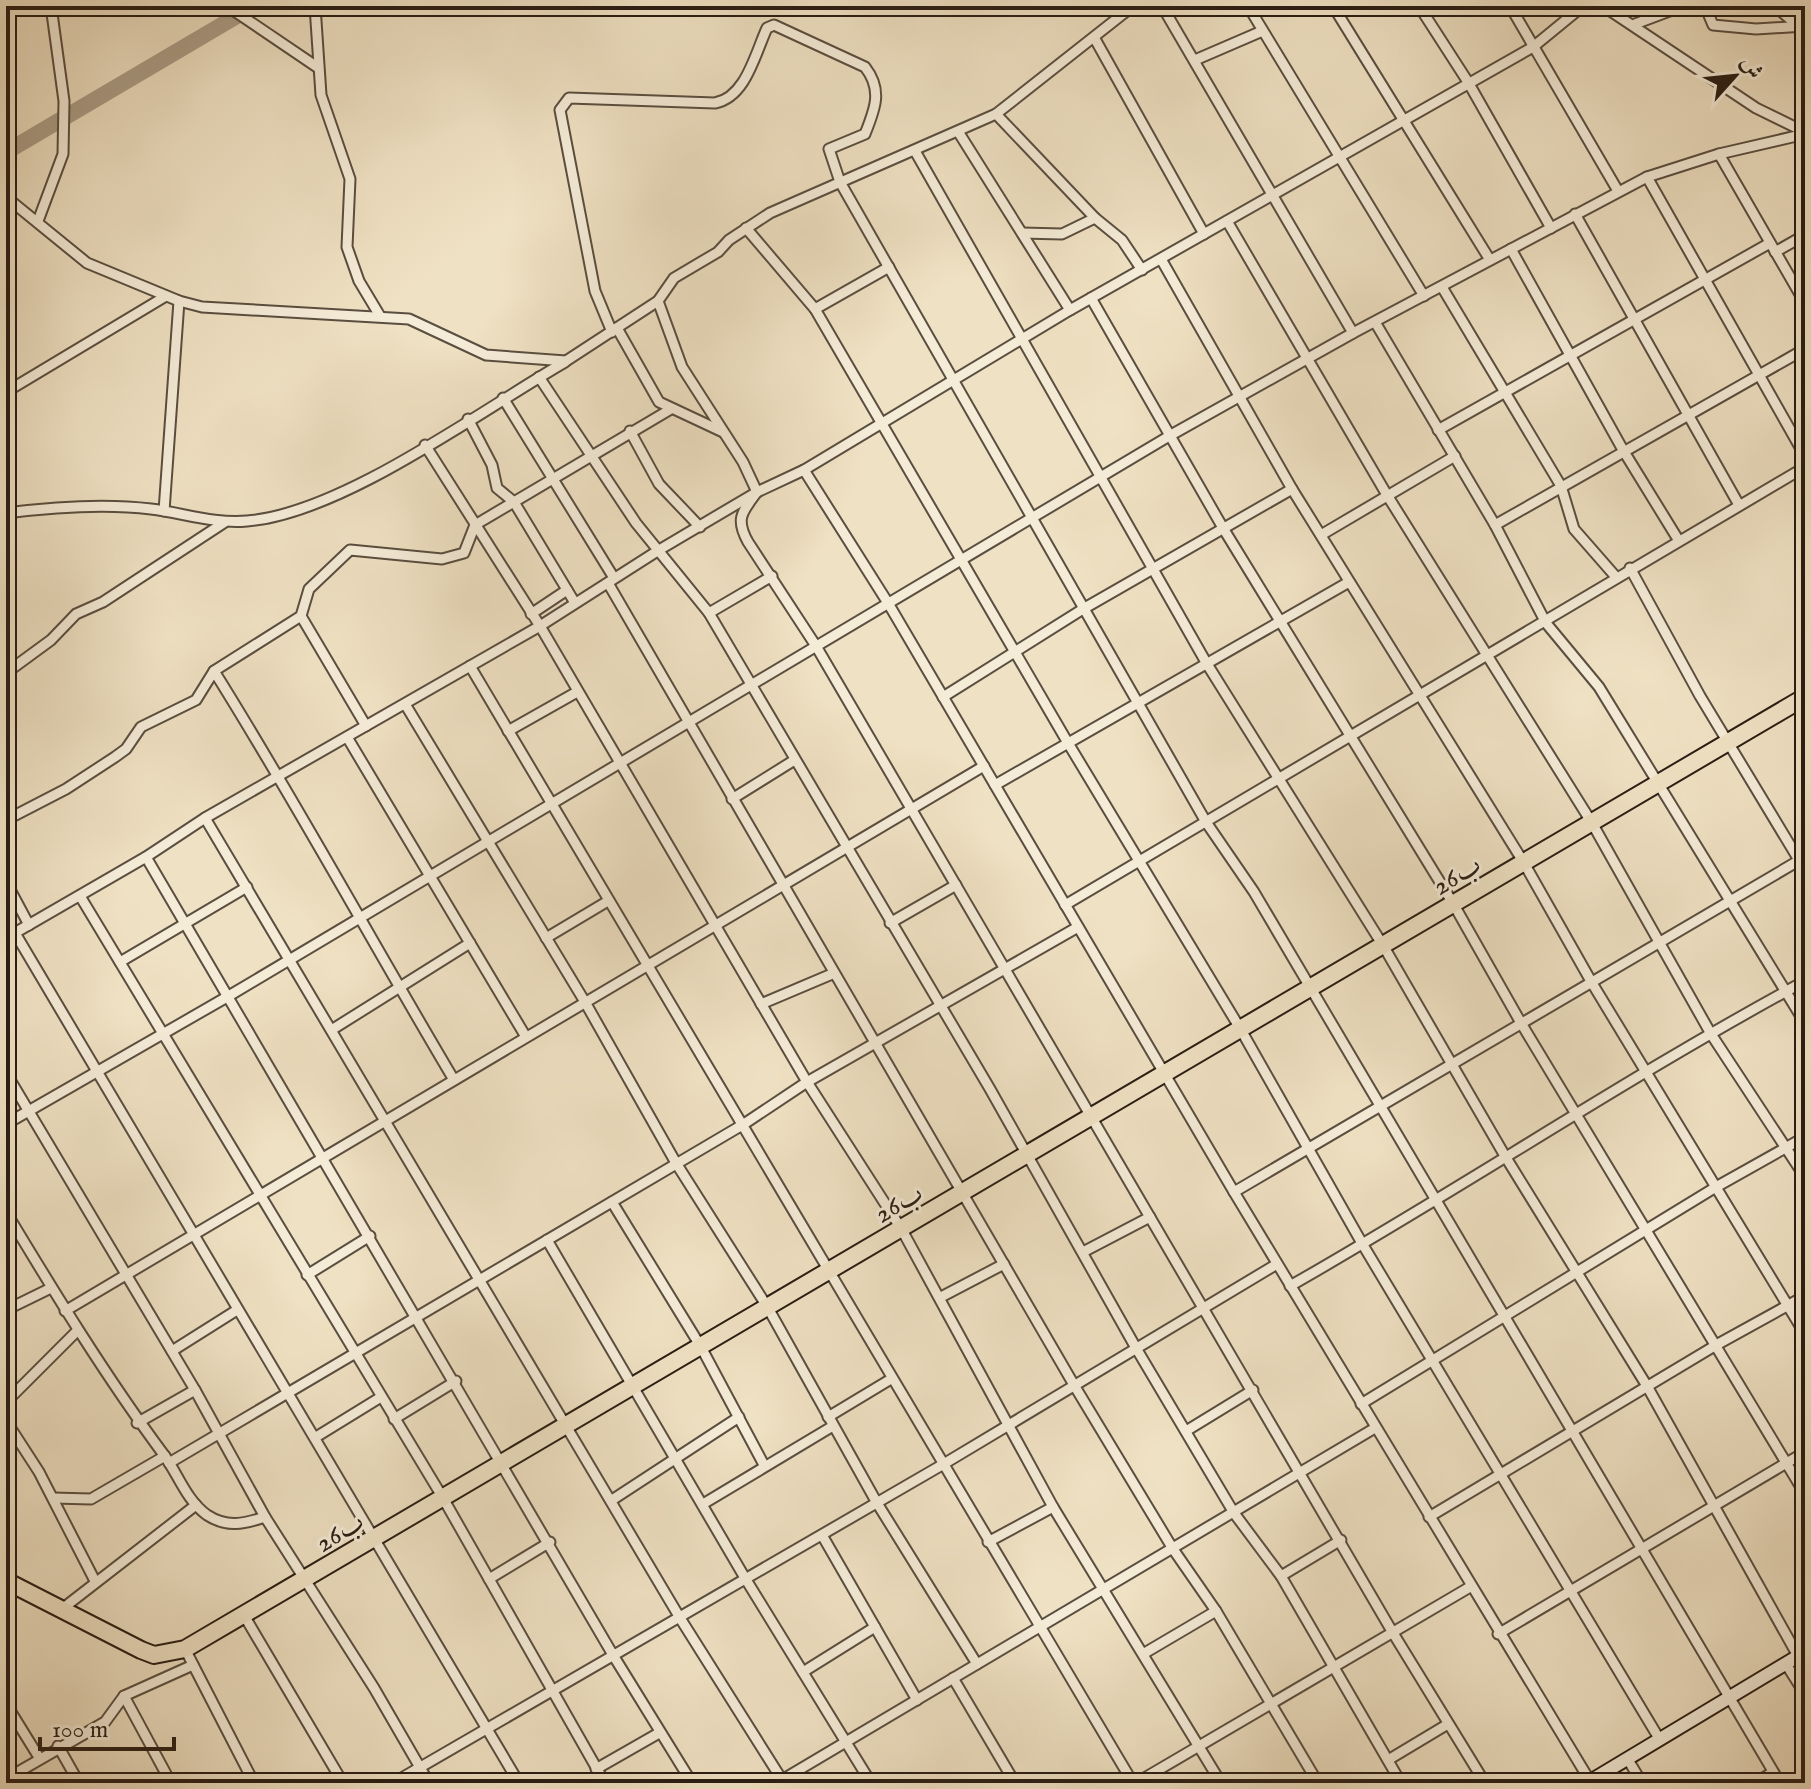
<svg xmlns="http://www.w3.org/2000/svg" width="1811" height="1789" viewBox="0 0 1811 1789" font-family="'IM FELL English',Amiri,serif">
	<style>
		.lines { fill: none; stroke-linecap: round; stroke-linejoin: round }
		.river { stroke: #ac9e88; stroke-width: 16 }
		.minor-casing { stroke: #5a4e40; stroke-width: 13 }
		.secondary-casing { stroke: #291d14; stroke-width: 16 }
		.trunk-casing { stroke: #291d14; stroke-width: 20 }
		.minor { stroke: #f5ecd8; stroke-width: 9 }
		.secondary { stroke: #f5ecd8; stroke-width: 12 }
		.trunk { stroke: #efe1c3; stroke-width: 16 }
		.labels { text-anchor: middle; stroke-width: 6; stroke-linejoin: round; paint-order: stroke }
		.street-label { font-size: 28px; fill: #291d14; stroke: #f5ecd8 }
	</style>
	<rect width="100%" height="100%" fill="#efe1c3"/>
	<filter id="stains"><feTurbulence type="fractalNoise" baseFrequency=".0025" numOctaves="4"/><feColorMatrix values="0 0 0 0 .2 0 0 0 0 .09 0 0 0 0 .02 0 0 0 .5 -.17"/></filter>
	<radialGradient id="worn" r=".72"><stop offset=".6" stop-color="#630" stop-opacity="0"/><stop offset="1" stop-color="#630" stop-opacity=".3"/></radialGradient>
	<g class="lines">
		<polyline class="river" points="6,152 254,6"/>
		<defs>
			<g id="minor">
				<polyline points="227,6 317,67"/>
				<polyline points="315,6 321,95 350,179 347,247 359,281 380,316"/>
				<polyline points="1162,6 1353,333"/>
				<polyline points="1248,6 1424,296"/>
				<polyline points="1333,6 1490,260"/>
				<polyline points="1419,6 1468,82 1551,228"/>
				<polyline points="1510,6 1618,191"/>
				<polyline points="1603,6 1756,108 1805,132"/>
				<polyline points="1705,6 1713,25 1756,29 1805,26"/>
				<polyline points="1775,6 1798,26"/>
				<polyline points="1803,6 1805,30"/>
				<polyline points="1635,24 1683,6"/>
				<polyline points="1095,39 1204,234"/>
				<polyline points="1195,60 1260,32"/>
				<polyline points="996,114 1095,218 1122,240 1142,270"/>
				<polyline points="959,133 1070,310"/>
				<polyline points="915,151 1207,664 1384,947 1505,1156 1647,1386 1798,1656"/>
				<polyline points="1719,154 1805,303"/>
				<polyline points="1647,177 1805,456"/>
				<polyline points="6,197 87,263 179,301 202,307 409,319 486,355 566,361 658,301 674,278 718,252 729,240 770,213 996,114 1133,6"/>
				<polyline points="1575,214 1739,505"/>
				<polyline points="38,221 63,154 64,101 51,6"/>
				<polyline points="1227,221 1387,495 1592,823 1711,1034 1805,1177"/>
				<polyline points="746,228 815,309 1068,743 1241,1030 1363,1245 1660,1740"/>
				<polyline points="1022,233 1062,234 1095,218"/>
				<polyline points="1511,249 1623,450 1679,541"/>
				<polyline points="1775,252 1805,235"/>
				<polyline points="1161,259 1292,489 1524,863 1592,983 1805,1334"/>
				<polyline points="1442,287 1561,486 1574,529 1616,577"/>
				<polyline points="1091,298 1223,528 1454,905 1521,1023 1805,1494"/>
				<path d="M658 301 682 367 743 462 757 492C742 512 735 519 748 542L816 646 1393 1633 1485 1783"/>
				<polyline points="815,309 889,267"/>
				<polyline points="1375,322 1495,525 1546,623 1599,687 1805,1023"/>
				<polyline points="617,328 659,402 723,432"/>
				<path d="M612 332 595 291 560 110 569 98 715 103C746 97 755 54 767 28L774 25 865 67C883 90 875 109 865 134L829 149 840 182 1206 822 1254 892 1780 1783"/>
				<polyline points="539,377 636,523 709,613 990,1089 1136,1348 1234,1513 1281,1576 1401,1783"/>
				<polyline points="6,392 166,296"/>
				<polyline points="503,398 614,578"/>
				<polyline points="468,419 492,465 497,488 514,502"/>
				<polyline points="1438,430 1770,243"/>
				<polyline points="630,431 659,484 700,527"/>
				<polyline points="425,445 540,626 807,1082 902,1230 1053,1507 1221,1783"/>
				<polyline points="804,470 888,603 1234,1192 1590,1781"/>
				<polyline points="514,502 575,603"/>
				<polyline points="164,511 179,301"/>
				<path d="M6 513C53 507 104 503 151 509 183 513 215 524 247 521 341 514 480 411 565 362"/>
				<polyline points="1495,525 1805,349"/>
				<polyline points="1321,535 1455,456"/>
				<polyline points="1630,568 1700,696 1805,870"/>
				<polyline points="608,583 1074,1385 1173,1549 1216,1611 1318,1783"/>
				<polyline points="709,613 772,576"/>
				<polyline points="531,614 567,590"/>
				<polyline points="301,616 366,726"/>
				<polyline points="470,666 1133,1783"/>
				<path d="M214 671C298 805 373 944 454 1080"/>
				<polyline points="6,673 51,640 76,614 103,602 225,522"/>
				<polyline points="943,697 1083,609 1292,489"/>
				<polyline points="405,704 585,1002 676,1163 768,1308 877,1503 977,1664"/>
				<polyline points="508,731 577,692"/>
				<polyline points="347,737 526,1037"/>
				<polyline points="995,785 1349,582"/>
				<polyline points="732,799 793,761"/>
				<polyline points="205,818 680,1618 784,1783"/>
				<polyline points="6,820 66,789 115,757 126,749 141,727 196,700 214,671 301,616 309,589 350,550 442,559 464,553 475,525 671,409"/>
				<polyline points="146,857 613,1655 692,1783"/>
				<polyline points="6,882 29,925"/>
				<polyline points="80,896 443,1498 605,1783"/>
				<polyline points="1065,905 1805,467"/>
				<polyline points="890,923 956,885"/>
				<polyline points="15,933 519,1783"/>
				<polyline points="6,938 146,857 205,818 540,626 659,550 757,492 804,470 1070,310 1533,47 1583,6"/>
				<polyline points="546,938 608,901"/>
				<polyline points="120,962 247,887"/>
				<polyline points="761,1004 832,974"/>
				<polyline points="333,1029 470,943"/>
				<polyline points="6,1073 195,1390 265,1517 374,1688 429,1783"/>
				<polyline points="6,1124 227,997 1171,435 1353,333 1647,177 1719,154 1805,134"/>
				<polyline points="1234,1192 1805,857"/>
				<polyline points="612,1202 701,1347 764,1465"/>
				<path d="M6 1212C56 1295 106 1377 164 1455 178 1474 186 1500 207 1515 227 1528 244 1524 265 1517"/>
				<polyline points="547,1240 745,1578 871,1783"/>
				<polyline points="1083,1252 1150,1217"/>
				<polyline points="307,1275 370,1236"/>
				<path d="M1290 1286C1464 1187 1629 1076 1805 981"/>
				<polyline points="941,1297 1004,1264"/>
				<polyline points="6,1310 51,1288"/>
				<polyline points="65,1311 984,766"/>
				<polyline points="172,1351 237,1310"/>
				<polyline points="6,1402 78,1330"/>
				<polyline points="1361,1404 1716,1187 1805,1137"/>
				<polyline points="828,1417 891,1379"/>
				<polyline points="394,1419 456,1381"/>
				<polyline points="6,1421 39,1472 95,1581"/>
				<polyline points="137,1423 195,1390"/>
				<polyline points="1186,1431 1253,1390"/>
				<polyline points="316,1437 381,1397"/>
				<polyline points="169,1463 744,1124 807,1082 1078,927"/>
				<polyline points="53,1498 91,1499 165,1456"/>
				<polyline points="612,1500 739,1417"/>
				<polyline points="703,1504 833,1426"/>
				<polyline points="1429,1517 1718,1344 1805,1296"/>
				<polyline points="822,1535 917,1700"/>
				<polyline points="988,1542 1053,1507"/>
				<polyline points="1281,1576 1341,1540"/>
				<polyline points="489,1579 550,1542"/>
				<polyline points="62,1609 196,1505"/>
				<polyline points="245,1617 343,1783"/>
				<polyline points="1498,1634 1805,1452"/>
				<polyline points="185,1649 254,1783"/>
				<polyline points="1143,1654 1216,1611"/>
				<polyline points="1786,1664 1805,1694"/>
				<polyline points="803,1672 875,1627"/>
				<polyline points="953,1678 1015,1783"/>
				<polyline points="124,1696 171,1783"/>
				<polyline points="6,1704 40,1759"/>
				<polyline points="58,1746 79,1783"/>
				<polyline points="1627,1758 1642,1783"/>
				<polyline points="1388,1760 1448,1724"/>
				<polyline points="596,1769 659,1733"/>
				<polyline points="6,1779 105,1722 124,1696 193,1665"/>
				<polyline points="780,1781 1375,1428"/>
				<polyline points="393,1783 942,1465 1277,1264"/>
				<polyline points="1136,1783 1470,1587"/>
				<polyline points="1755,1783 1773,1772"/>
			</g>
			<polyline id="secondary" points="1587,1783 1805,1652"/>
			<polyline id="trunk" points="6,1581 141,1650 154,1655 185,1649 1805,697"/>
		</defs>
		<use href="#minor" class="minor-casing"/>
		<use href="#secondary" class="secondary-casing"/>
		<use href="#trunk" class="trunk-casing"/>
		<use href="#minor" class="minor"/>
		<use href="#secondary" class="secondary"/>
		<use href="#trunk" class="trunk"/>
	</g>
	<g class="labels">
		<g class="street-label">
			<text transform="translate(1456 874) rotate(-31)" y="10">26ب</text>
			<text transform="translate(898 1202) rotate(-30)" y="10">26ب</text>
			<text transform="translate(339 1531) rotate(-31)" y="10">26ب</text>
		</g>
	</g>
	<rect width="1811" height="1789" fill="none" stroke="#efe1c3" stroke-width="32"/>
	<rect x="8" y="8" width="1795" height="1773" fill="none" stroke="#291d14" stroke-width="4"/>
	<rect x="16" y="16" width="1779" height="1757" fill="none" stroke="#291d14" stroke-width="2"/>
	<g transform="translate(1735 76) rotate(63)" stroke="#f5ecd8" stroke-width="6" paint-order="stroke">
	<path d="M0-6L14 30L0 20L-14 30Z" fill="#291d14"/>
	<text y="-12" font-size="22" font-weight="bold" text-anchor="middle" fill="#291d14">ش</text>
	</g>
	<path d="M40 1737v12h134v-12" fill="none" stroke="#291d14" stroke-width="4"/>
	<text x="52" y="1737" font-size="24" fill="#291d14" stroke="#f5ecd8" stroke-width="6" paint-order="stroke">100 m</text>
	<rect width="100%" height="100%" filter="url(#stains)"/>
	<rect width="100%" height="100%" fill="url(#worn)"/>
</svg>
